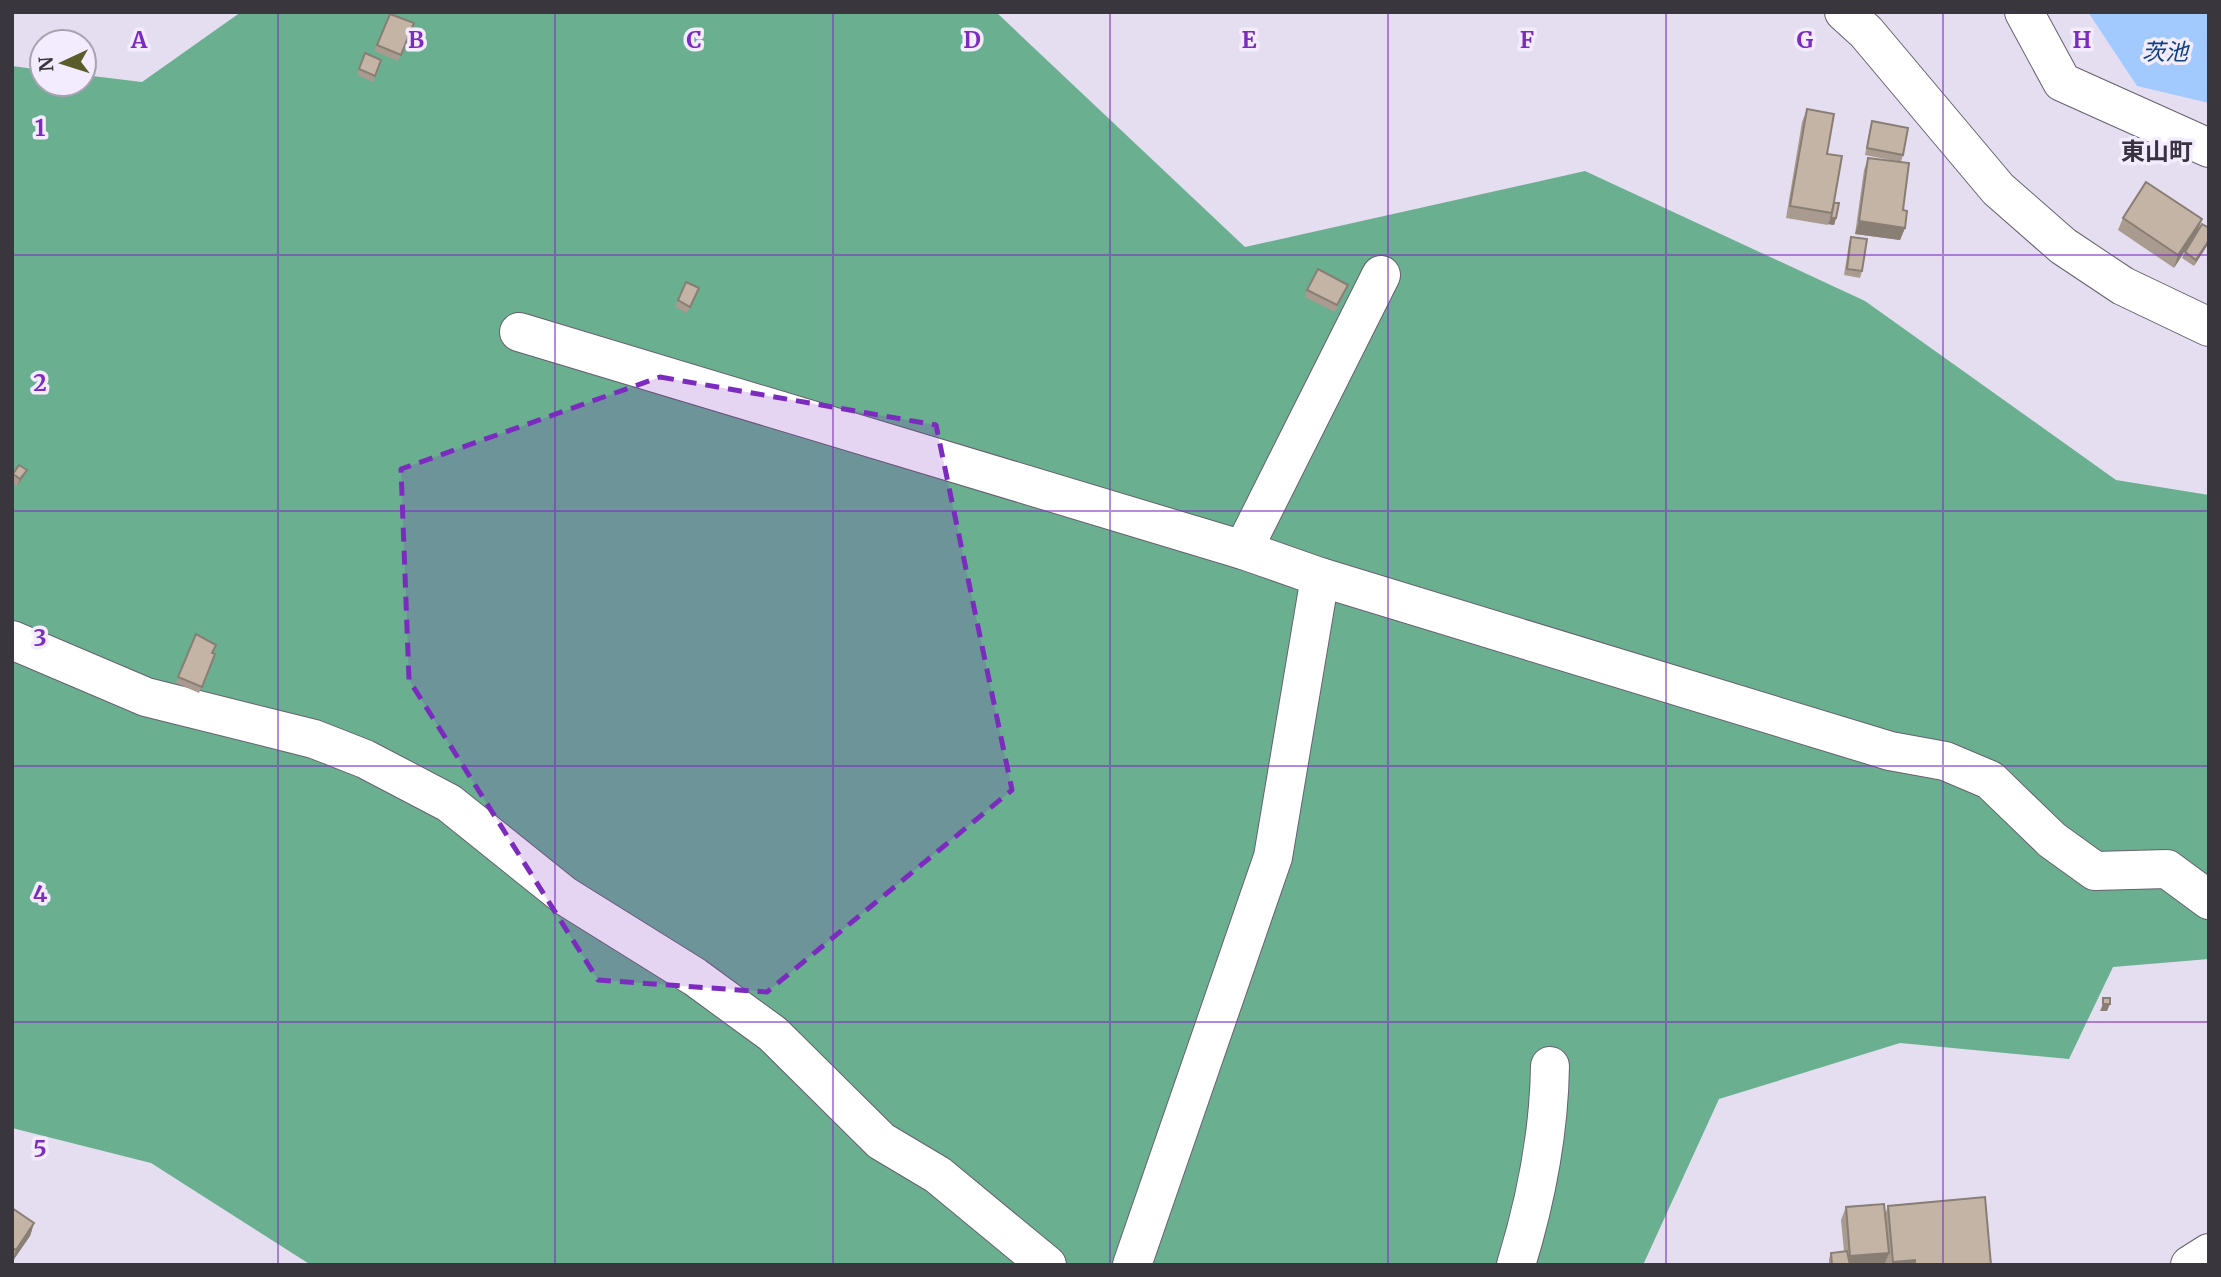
<svg xmlns="http://www.w3.org/2000/svg" width="2221" height="1277" viewBox="0 0 2221 1277" font-family="Merriweather,'Noto Sans JP',serif">
	<style>
		.forest { fill: #6ab090 }
		.water { fill: #a2caff }
		.lines { fill: none; stroke-linecap: round; stroke-linejoin: round }
		.street-casing { stroke: #66606f; stroke-width: 40 }
		.secondary-casing { stroke: #66606f; stroke-width: 40 }
		.street { stroke: #fff; stroke-width: 38 }
		.secondary { stroke: #fff; stroke-width: 38 }
		.wall { fill: #a99b8f }
		.shaded-wall { fill: #897e74 }
		.building { fill: #c4b4a6; stroke: #897e74; stroke-width: 2 }
		.marked { fill: #7b2cbf; fill-opacity: 0.2; stroke: #7b2cbf; stroke-width: 5; stroke-dasharray: 14 9; stroke-linejoin: round }
		.grid { fill: none; stroke: #7b2cbf; stroke-width: 2; stroke-opacity: 0.55 }
		.labels { text-anchor: middle; stroke-width: 7; stroke-linejoin: round; paint-order: stroke }
		.water-label { font-size: 23px; font-style: italic; fill: #0f4380; stroke: #f3ebfe }
		.quarter-label { font-size: 24px; font-weight: bold; fill: #393341; stroke: #f3ebfe }
		.grid-label { font-size: 23px; text-anchor: middle; font-weight: bold; fill: #7b2cbf; stroke: #f3ebfe; stroke-width: 7; stroke-linejoin: round; paint-order: stroke }
	</style>
	<rect width="100%" height="100%" fill="#e5def0"/>
	<polygon class="forest" points="241,12 996,12 1245,247 1585,171 1865,301 2116,480 2209,495 2209,959 2113,967 2069,1059 1900,1043 1719,1099 1643,1265 311,1265 151,1163 12,1128 12,66 42,70 42,84 84,84 84,75 142,82"/>
	<polygon class="water" points="2088,12 2209,12 2209,103 2137,86"/>
	<g class="lines">
		<defs>
			<g id="street">
				<polyline points="2024,12 2062,82 2209,148"/>
				<polyline points="519,332 1243,550 1320,577 1890,751 1945,761 1990,780 2052,840 2095,871 2167,869 2209,900"/>
				<polyline points="1243,550 1381,275"/>
				<polyline points="12,640 146,697 314,739 365,759 449,803 565,896 695,977 773,1034 881,1141 938,1175 1047,1265"/>
				<polyline points="1132,1265 1273,857 1320,577"/>
				<path d="M1516 1265C1536 1200 1549 1134 1550 1066"/>
				<polyline points="2190,1265 2209,1253"/>
			</g>
			<polyline id="secondary" points="1844,12 1866,32 1998,189 2063,246 2123,286 2209,327"/>
		</defs>
		<use href="#street" class="street-casing"/>
		<use href="#secondary" class="secondary-casing"/>
		<use href="#street" class="street"/>
		<use href="#secondary" class="secondary"/>
	</g>
	<g class="wall">
		<polygon points="390,14 414,23 398,61 374,51"/>
		<polygon points="365,53 381,60 373,82 357,75"/>
		<polygon points="1807,109 1827,154 1836,218 1834,225 1828,224 1828,225 1786,218 1802,122"/>
		<polygon points="1872,121 1903,155 1901,162 1865,155 1870,128"/>
		<polygon points="1868,158 1903,210 1905,228 1900,240 1855,234 1864,170"/>
		<polygon points="2123,218 2202,219 2197,232 2209,228 2194,266 2182,258 2185,252 2197,232 2174,268 2118,230"/>
		<polygon points="1851,237 1862,271 1860,278 1844,275 1849,243"/>
		<polygon points="699,288 687,313 675,307 678,300"/>
		<polygon points="1307,290 1345,291 1335,312 1305,297"/>
		<polygon points="13,474 24,476 17,486 12,482"/>
		<polygon points="196,634 212,654 215,654 199,693 176,683"/>
		<polygon points="1888,1206 1991,1265 1885,1265 1885,1262 1884,1265 1829,1265 1829,1259 1831,1253 1844,1251 1841,1220 1846,1207 1885,1215"/>
		<polygon points="12,1208 34,1223 30,1236 12,1262"/>
	</g>
	<g class="shaded-wall">
		<polygon points="1831,218 1836,218 1834,225 1828,224"/>
		<polygon points="2202,219 2197,232 2174,268 2178,255"/>
		<polygon points="1859,221 1905,228 1900,240 1855,234"/>
		<polygon points="2209,240 2209,243 2194,266 2196,260"/>
		<polygon points="27,470 24,476 17,486 20,479"/>
		<polygon points="2103,1004 2110,1004 2107,1011 2100,1011"/>
		<polygon points="34,1223 30,1236 12,1262 16,1250"/>
		<polygon points="1889,1253 1884,1265 1847,1265 1850,1256"/>
		<polygon points="1915,1260 1913,1265 1893,1265 1893,1262"/>
	</g>
	<g class="building">
		<polygon points="390,14 414,23 401,55 377,45"/>
		<polygon points="365,53 381,60 375,76 359,69"/>
		<polygon points="1807,109 1834,114 1827,154 1842,156 1832,213 1790,206"/>
		<polygon points="1872,121 1908,128 1903,155 1867,148"/>
		<polygon points="1868,158 1909,163 1903,210 1907,211 1905,228 1859,221"/>
		<polygon points="2146,182 2202,219 2178,255 2123,218"/>
		<polygon points="1834,203 1839,203 1836,218 1831,218"/>
		<polygon points="2202,224 2209,228 2209,240 2196,260 2185,252"/>
		<polygon points="1851,237 1867,239 1862,271 1847,269"/>
		<polygon points="1318,269 1348,285 1337,305 1307,290"/>
		<polygon points="686,282 699,288 690,307 678,300"/>
		<polygon points="19,465 27,470 20,479 13,474"/>
		<polygon points="196,634 216,645 212,653 215,654 202,687 178,677"/>
		<rect x="2103" y="998" width="7" height="6"/>
		<polygon points="1985,1197 1991,1265 1915,1265 1915,1260 1893,1262 1888,1206"/>
		<polygon points="1884,1204 1889,1253 1850,1256 1846,1207"/>
		<polygon points="12,1208 34,1223 16,1250 12,1248"/>
		<polygon points="1847,1251 1850,1265 1832,1265 1831,1253"/>
	</g>
	<path class="marked" d="M660 377 936 425 1012 790 767 992 598 980 409 680 401 469Z"/>
	<path class="grid" d="M278 12V1265M555 12V1265M833 12V1265M1110 12V1265M1388 12V1265M1666 12V1265M1943 12V1265M12 255H2209M12 511H2209M12 766H2209M12 1022H2209"/>
	<g class="labels">
		<g class="water-label">
			<text x="2165" y="60">茨池</text>
		</g>
		<g class="quarter-label">
			<text x="2157" y="160">東山町</text>
		</g>
	</g>
	<g class="grid-label">
		<text x="139" y="48">A</text>
		<text x="416" y="48">B</text>
		<text x="694" y="48">C</text>
		<text x="972" y="48">D</text>
		<text x="1249" y="48">E</text>
		<text x="1527" y="48">F</text>
		<text x="1805" y="48">G</text>
		<text x="2082" y="48">H</text>
		<text x="40" y="136">1</text>
		<text x="40" y="391">2</text>
		<text x="40" y="646">3</text>
		<text x="40" y="902">4</text>
		<text x="40" y="1157">5</text>
	</g>
	<rect width="2221" height="1277" fill="none" stroke="#39363e" stroke-width="28"/>
	<g transform="translate(63 63) rotate(266)"><circle r="33" fill="#f3ebfe" stroke="#a9a3b1" stroke-width="2"/>
	<path d="M0-5L12 26L0 18L-12 26Z" fill="#5a5d2a"/>
	<text y="-10" font-size="19" font-weight="bold" text-anchor="middle" fill="#39363e">N</text>
	</g>
</svg>
